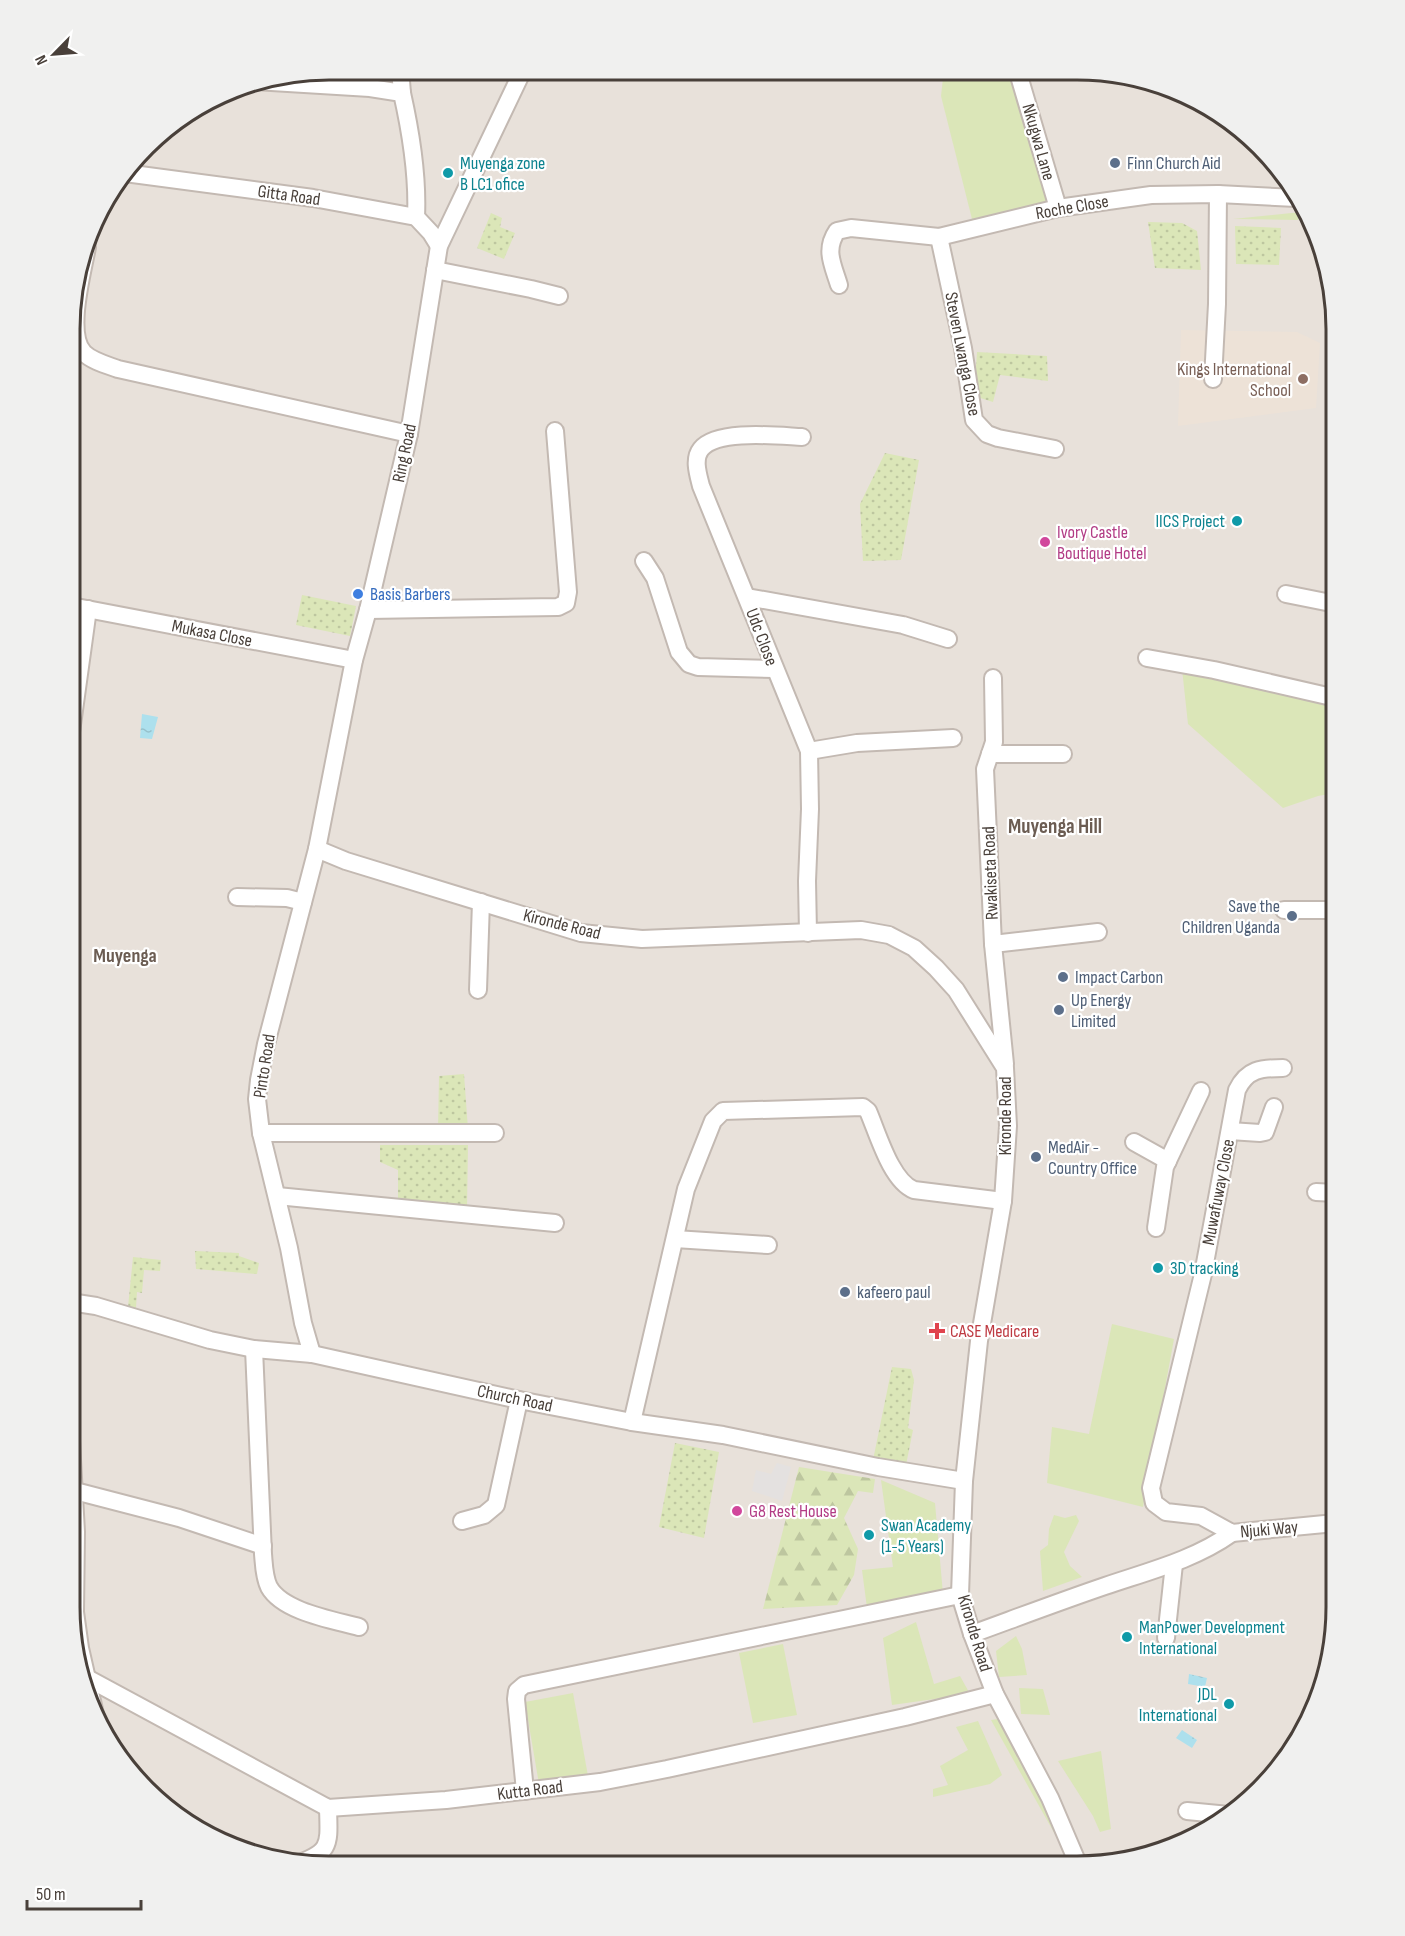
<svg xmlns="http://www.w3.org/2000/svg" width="1405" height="1936" viewBox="0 0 1405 1936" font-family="'Sofia Sans Condensed',sans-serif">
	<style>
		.residential { fill: #e8e1da }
		.education { fill: #ede2d7 }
		.green { fill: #dbe6b8 }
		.forest { fill: url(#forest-firs) }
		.garden { fill: url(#garden-dots) }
		.parking { fill: #e4e1e0 }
		.water { fill: url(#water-ripples) }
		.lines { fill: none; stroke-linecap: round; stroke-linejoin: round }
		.minor-casing { stroke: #c3b9b2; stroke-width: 20 }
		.minor { stroke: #fff; stroke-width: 16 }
		.service-dot { fill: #5c6f8a; stroke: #fff; stroke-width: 2 }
		.culture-dot { fill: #0f9aa8; stroke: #fff; stroke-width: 2 }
		.education-dot { fill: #8d6e63; stroke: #fff; stroke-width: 2 }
		.hotel-dot { fill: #d1479c; stroke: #fff; stroke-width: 2 }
		.shop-dot { fill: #3f7fe0; stroke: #fff; stroke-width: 2 }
		.health-dot { fill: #e0444e; stroke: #fff; stroke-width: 2 }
		.labels { text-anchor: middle; stroke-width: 4.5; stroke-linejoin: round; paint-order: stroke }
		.street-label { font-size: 18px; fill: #49403a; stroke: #fff }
		.culture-label { font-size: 18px; fill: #0d838f; stroke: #fff; text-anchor: start }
		.service-label { font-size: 18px; fill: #4e5e75; stroke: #fff; text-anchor: start }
		.education-label { font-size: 18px; fill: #785e54; stroke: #fff; text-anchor: end }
		.hotel-label { font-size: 18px; fill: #b23c85; stroke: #fff; text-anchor: start }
		.shop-label { font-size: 18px; fill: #366cbe; stroke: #fff; text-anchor: start }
		.health-label { font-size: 18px; fill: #be3a42; stroke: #fff; text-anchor: start }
		.neighbourhood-label { font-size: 20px; font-weight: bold; fill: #6b5c52; stroke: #fff }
		.quarter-label { font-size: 21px; font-weight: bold; fill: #6b5c52; stroke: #fff }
		.rim { fill: none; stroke: #49403a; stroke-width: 3 }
	</style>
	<defs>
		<pattern id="forest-firs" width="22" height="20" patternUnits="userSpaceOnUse" patternTransform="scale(1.5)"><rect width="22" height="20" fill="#dbe6b8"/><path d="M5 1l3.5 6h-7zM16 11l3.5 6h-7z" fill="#bdc69f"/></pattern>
		<pattern id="garden-dots" width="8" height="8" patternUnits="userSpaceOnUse" patternTransform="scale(1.5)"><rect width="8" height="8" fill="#dbe6b8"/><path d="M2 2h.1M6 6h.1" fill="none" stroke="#bdc69f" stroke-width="1.8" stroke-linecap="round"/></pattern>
		<pattern id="water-ripples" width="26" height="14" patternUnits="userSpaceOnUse" patternTransform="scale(1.5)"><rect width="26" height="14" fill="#ade0ed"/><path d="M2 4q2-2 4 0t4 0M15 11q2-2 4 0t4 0" fill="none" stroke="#96c1cc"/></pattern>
	</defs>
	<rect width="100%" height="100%" fill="#f5f0ec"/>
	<polygon class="residential" points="329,69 1111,71 1175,89 1234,122 1309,214 1336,328 1335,1625 1322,1691 1292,1752 1247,1803 1191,1840 1077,1867 295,1865 184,1823 133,1778 96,1722 69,1608 71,294 104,199 158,133 245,83"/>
	<polygon class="education" points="1181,330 1297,332 1320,343 1316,408 1178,426"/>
	<g class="green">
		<polygon points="949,71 1009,71 1051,204 973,223 941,96 943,78"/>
		<polygon points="1301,212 1298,220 1233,219"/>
		<polygon points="1182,669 1336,708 1334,793 1318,796 1283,808 1188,724"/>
		<polygon points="1112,1324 1174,1339 1143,1507 1047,1483 1052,1427 1089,1434"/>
		<polygon points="881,1480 935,1503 943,1594 867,1608 862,1570 893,1567"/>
		<polygon points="1054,1515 1065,1518 1076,1515 1079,1521 1064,1552 1070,1566 1082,1577 1043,1591 1040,1551 1048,1545 1049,1529"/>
		<polygon points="916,1622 934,1684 960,1676 970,1694 892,1705 883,1638"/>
		<polygon points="1016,1636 1022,1649 1027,1675 999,1677 996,1651"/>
		<polygon points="783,1644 797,1715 753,1723 739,1653"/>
		<polygon points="1019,1688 1043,1689 1050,1715 1021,1714"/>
		<polygon points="573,1693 588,1776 539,1784 525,1702"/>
		<polygon points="998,1719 1061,1836 1057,1838 991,1720"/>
		<polygon points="978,1721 1002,1775 990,1784 933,1797 933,1789 948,1785 940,1766 968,1750 956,1727"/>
		<polygon points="1101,1751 1111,1829 1100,1832 1093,1816 1058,1761"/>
	</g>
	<polygon class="forest" points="799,1467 875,1479 873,1493 858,1491 844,1518 858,1549 854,1575 837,1605 763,1609"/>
	<g class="garden">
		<polygon points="491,213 502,218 500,227 515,233 504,259 477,248"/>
		<polygon points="1148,222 1182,223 1197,231 1201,270 1155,268"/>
		<polygon points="1235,226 1281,228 1279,265 1236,264"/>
		<polygon points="977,352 1047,356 1048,381 1000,375 993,402 974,396"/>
		<polygon points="885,453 919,460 901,560 863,561 860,504"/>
		<polygon points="302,595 356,606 350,636 296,625"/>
		<polygon points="464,1074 468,1129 438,1130 439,1076"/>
		<polygon points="380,1145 468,1145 467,1209 398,1201 398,1170 380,1162"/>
		<polygon points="195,1251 239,1253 239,1256 259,1263 257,1274 196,1269"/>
		<polygon points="133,1257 161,1260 160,1271 144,1270 142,1293 137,1292 136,1308 128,1307"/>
		<polygon points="892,1367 911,1369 914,1380 908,1428 913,1430 906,1465 873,1460"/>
		<polygon points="675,1443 719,1452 704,1538 659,1527"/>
	</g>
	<polygon class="parking" points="777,1463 791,1467 782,1501 752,1491 756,1470 771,1474"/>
	<g class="water">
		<polygon points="142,714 158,717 152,739 140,738"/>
		<polygon points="1189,1674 1207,1678 1205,1687 1188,1684"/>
		<polygon points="1182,1730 1197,1740 1192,1748 1176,1738"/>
	</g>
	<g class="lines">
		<defs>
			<g id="minor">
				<polyline points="400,69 402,93"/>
				<polyline points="1019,76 1058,208"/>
				<path d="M255 81 370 88 402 93C411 133 418 176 416 217"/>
				<polyline points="125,173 313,198 416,217 431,233 439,246"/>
				<polyline points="939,237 963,348 974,420 987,434 998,438 1055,449"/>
				<path d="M87 247C83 271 65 334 84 353 92 361 107 365 118 369L409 434"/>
				<polyline points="435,270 531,289 559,296"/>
				<path d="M839 285C833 265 824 250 837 231L851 228 939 237 1058 208 1151 195 1218 194 1296 198"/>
				<polyline points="1213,379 1217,304 1218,194"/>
				<path d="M802 437C779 436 717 429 701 449 693 459 698 474 701 486L809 751 810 809 807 881 808 933"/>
				<polyline points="644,561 655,578 679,652 689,664 698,667 774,669"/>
				<polyline points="1286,594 1336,604"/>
				<polyline points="747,597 903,625 948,639"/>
				<polyline points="71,606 354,660"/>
				<polyline points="368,610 558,607 566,603 568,592 555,431"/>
				<polyline points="1147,658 1214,670 1336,698"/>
				<polyline points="993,678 994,742 985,769 993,944 1005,1064"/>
				<polyline points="71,732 88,609"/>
				<polyline points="809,751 857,743 953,738"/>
				<polyline points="990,754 1063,754"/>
				<polyline points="317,849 346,861 581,933 642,939 861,930 889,935 914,948 936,968 956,990 1005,1068 1008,1126 1003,1201 979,1341 964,1481 960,1595 972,1634 995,1694 1050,1798 1079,1866"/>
				<polyline points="237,897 287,898 303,902"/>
				<polyline points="1284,910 1336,910"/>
				<polyline points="993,944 1098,932"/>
				<polyline points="478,990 481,902"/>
				<path d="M1283 1068C1261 1068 1247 1069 1237 1090L1203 1274 1151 1488 1154 1503 1166 1512 1201 1516 1232 1533 1335 1523"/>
				<polyline points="1230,1131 1260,1133 1265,1132 1274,1107"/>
				<polyline points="261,1133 495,1133"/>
				<polyline points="1134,1142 1168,1161"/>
				<polyline points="1316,1192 1336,1193"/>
				<polyline points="277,1196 555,1223"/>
				<polyline points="1156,1228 1165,1167 1201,1091"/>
				<polyline points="675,1239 768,1245"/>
				<polyline points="70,1302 96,1306 210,1340 254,1349 312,1354 519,1400 632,1422 723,1435 878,1467 964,1481"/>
				<path d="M254 1349 263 1554C264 1565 264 1577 269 1587 283 1612 334 1620 359 1627"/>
				<polyline points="312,1354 303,1323 289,1248 261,1133 257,1099 259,1080 266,1044 317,849 354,660 368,610 409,434 439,246 523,70"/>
				<polyline points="69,1405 76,1532 75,1612 80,1648 97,1723"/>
				<path d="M632 1422 686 1189 713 1121 723 1111 863 1107 868 1111C878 1134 891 1181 914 1190L1003 1201"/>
				<polyline points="75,1491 179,1518 263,1546"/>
				<polyline points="462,1521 484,1515 496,1505 519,1400"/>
				<path d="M972 1634C1016 1618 1061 1601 1105 1586 1149 1571 1194 1560 1232 1533"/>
				<polyline points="1166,1638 1174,1564"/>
				<polyline points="89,1679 328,1808 446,1800 600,1782 667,1769 905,1717 995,1694"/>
				<polyline points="525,1791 516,1699 517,1691 524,1685 960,1595"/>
				<polyline points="1187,1811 1229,1815"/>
				<path d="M294 1865C332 1852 329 1845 328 1808"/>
			</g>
		</defs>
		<use href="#minor" class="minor-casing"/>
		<use href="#minor" class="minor"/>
	</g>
	<g class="service-dot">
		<circle cx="1115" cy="163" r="6"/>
		<circle cx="1292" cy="916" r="6"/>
		<circle cx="1063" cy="977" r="6"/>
		<circle cx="1059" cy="1010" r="6"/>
		<circle cx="1036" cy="1157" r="6"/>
		<circle cx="845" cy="1292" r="6"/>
	</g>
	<g class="culture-dot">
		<circle cx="448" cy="173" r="6"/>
		<circle cx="1237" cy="521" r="6"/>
		<circle cx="1158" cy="1268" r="6"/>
		<circle cx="869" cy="1535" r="6"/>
		<circle cx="1127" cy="1637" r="6"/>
		<circle cx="1229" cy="1704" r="6"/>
	</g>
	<circle class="education-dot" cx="1303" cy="379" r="6"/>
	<g class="hotel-dot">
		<circle cx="1045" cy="542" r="6"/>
		<circle cx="737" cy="1511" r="6"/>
	</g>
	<circle class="shop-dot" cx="358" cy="594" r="6"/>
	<path class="health-dot" d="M934 1322h6v6h6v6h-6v6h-6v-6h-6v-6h6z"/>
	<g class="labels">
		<g class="street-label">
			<text transform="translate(1039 142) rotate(74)" y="6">Nkugwa Lane</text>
			<text transform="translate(289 195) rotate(8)" y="6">Gitta Road</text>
			<text transform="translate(1072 207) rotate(-10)" y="6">Roche Close</text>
			<text transform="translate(963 354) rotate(79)" y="6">Steven Lwanga Close</text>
			<text transform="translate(404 453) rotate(-78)" y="6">Ring Road</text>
			<text transform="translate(212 633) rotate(11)" y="6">Mukasa Close</text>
			<text transform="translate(762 637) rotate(69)" y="6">Udc Close</text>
			<text transform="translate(990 873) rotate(-92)" y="6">Rwakiseta Road</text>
			<text transform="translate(562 924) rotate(14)" y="6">Kironde Road</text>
			<text transform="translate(264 1066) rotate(-81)" y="6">Pinto Road</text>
			<text transform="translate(1005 1116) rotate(-90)" y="6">Kironde Road</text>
			<text transform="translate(1218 1192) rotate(-79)" y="6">Muwafuway Close</text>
			<text transform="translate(515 1398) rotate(12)" y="6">Church Road</text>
			<text transform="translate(1269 1529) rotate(-5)" y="6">Njuki Way</text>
			<text transform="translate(975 1633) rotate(73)" y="6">Kironde Road</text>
			<text transform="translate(530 1790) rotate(-7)" y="6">Kutta Road</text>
		</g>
		<g class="culture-label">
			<text x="460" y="169">Muyenga zone<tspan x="460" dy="21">B LC1 ofice</tspan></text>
			<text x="1225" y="527" text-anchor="end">IICS Project</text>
			<text x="1170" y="1274">3D tracking</text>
			<text x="881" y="1531">Swan Academy<tspan x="881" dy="21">(1-5 Years)</tspan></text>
			<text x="1139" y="1633">ManPower Development<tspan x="1139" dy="21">International</tspan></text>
			<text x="1217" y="1700" text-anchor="end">JDL<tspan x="1217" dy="21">International</tspan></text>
		</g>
		<g class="service-label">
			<text x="1127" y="169">Finn Church Aid</text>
			<text x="1280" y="912" text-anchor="end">Save the<tspan x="1280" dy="21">Children Uganda</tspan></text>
			<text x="1075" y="983">Impact Carbon</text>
			<text x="1071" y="1006">Up Energy<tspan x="1071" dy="21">Limited</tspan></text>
			<text x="1048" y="1153">MedAir -<tspan x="1048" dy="21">Country Office</tspan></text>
			<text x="857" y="1298">kafeero paul</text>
		</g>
		<g class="education-label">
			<text x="1291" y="375">Kings International<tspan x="1291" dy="21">School</tspan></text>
		</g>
		<g class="hotel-label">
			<text x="1057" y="538">Ivory Castle<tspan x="1057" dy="21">Boutique Hotel</tspan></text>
			<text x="749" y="1517">G8 Rest House</text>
		</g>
		<g class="shop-label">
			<text x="370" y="600">Basis Barbers</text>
		</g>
		<g class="health-label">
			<text x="950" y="1337">CASE Medicare</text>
		</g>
		<g class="neighbourhood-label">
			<text x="125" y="962">Muyenga</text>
		</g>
		<g class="quarter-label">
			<text x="1055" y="833">Muyenga Hill</text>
		</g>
	</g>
	<path d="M0 0H1405V1936H0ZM329 80H1077A249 249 0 0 1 1326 329V1607A249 249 0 0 1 1077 1856H329A249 249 0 0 1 80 1607V329A249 249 0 0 1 329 80Z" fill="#f0f0ef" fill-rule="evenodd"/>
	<path class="rim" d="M329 80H1077A249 249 0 0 1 1326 329V1607A249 249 0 0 1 1077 1856H329A249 249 0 0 1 80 1607V329A249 249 0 0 1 329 80Z"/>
	<g transform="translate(54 54) rotate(245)" stroke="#ffffff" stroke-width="4.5" paint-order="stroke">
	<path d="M0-4.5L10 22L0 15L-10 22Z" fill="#49403a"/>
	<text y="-9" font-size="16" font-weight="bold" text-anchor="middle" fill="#49403a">N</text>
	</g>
	<path d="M27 1900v9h114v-9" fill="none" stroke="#49403a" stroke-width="3"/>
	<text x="36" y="1900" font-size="18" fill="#49403a" stroke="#ffffff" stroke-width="4.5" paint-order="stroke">50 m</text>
</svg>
